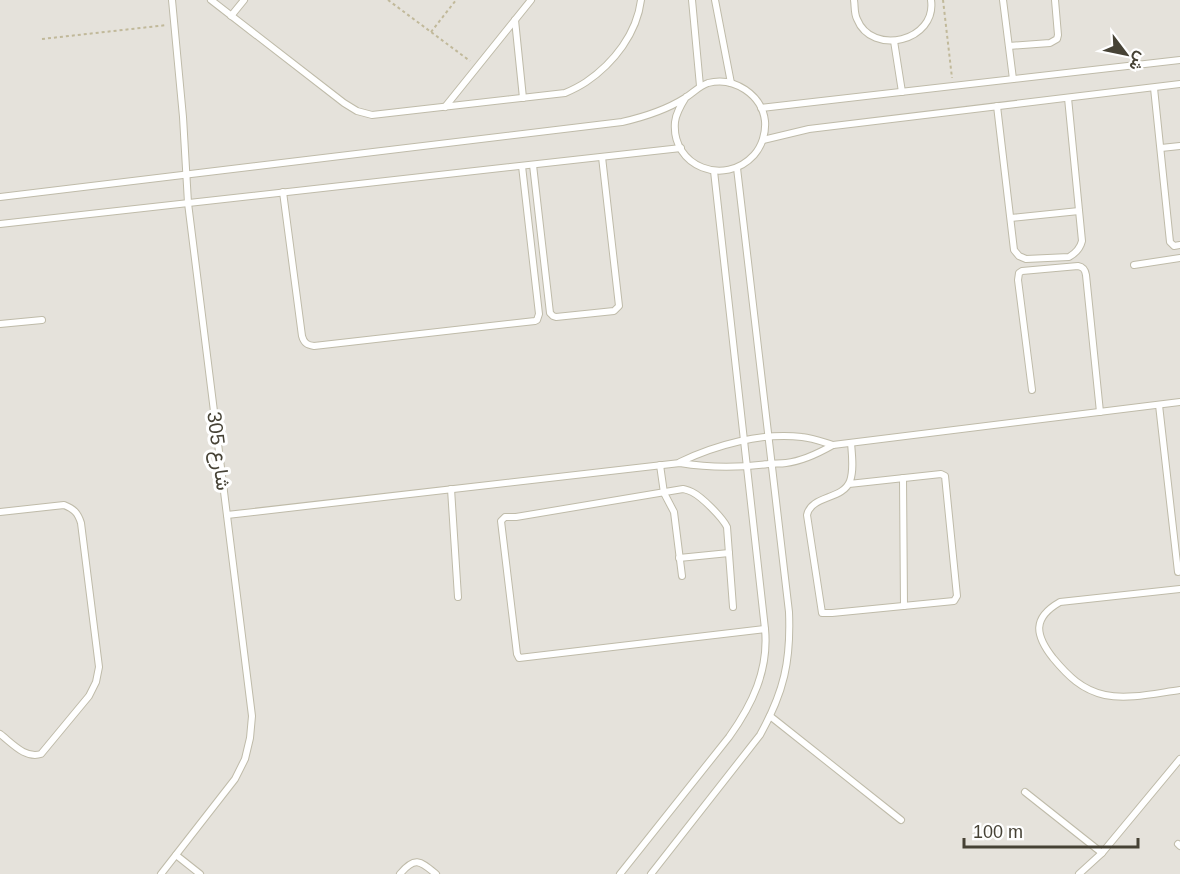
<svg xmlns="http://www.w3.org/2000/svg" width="1180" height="874" viewBox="0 0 1180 874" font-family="Arial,Vazirmatn,sans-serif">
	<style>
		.industrial { fill: #e5e2db }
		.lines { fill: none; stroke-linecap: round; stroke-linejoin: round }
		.lane-casing { stroke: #bfbba9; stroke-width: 8 }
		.path { stroke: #c1b99a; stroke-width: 2; stroke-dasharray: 3 3; stroke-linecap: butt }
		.lane { stroke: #fff; stroke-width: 6 }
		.labels { text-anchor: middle; stroke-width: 6; stroke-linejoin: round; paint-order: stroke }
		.street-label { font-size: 20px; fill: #464235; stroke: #fff }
	</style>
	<rect width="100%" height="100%" fill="#f3f1e6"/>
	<rect class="industrial" x="0" y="0" width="1180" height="874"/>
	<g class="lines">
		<defs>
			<g id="lane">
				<path d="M211 0 344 103 357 111 372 115 565 93C572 90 580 86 586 82 614 63 637 33 641 0"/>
				<polyline points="692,0 700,86"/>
				<polyline points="715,0 731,83"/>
				<path d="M854 0C855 6 854 13 857 19 872 57 937 41 931 0"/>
				<polyline points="1003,0 1013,79"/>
				<polyline points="231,16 244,0"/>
				<polyline points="515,20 523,98"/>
				<polyline points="894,41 902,92"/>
				<polyline points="1009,46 1050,43 1057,39 1058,35 1055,0"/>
				<polyline points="1154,88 1170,242 1174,246 1180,245"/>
				<path d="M997 106 1014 250 1019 256 1026 259 1069 257C1076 253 1080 249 1082 241L1068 98"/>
				<polyline points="445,107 531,0"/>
				<polyline points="761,108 1180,60"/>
				<polyline points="763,140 809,129 1180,84"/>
				<polyline points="1161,148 1180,146"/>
				<polyline points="533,165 550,313 553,316 556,317 614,311 619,306 602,157"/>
				<path d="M283 192 302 336C304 343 307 345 314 346L535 321 537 320 539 314 522 166"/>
				<path d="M0 197 622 122C644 117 666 110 685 98 693 93 699 86 708 83 734 76 762 95 765 121 766 133 762 146 754 155 725 187 671 167 675 122 676 113 681 105 686 97"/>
				<polyline points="1011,218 1079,211"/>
				<polyline points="0,224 681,148"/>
				<polyline points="1134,265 1180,258"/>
				<polyline points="0,324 42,320"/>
				<path d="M1032 390 1018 280 1019 273 1022 271 1078 266C1083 267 1085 269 1086 275L1100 412"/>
				<polyline points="1159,405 1178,572"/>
				<path d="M680 462C716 445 762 432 802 437 813 438 823 442 833 445"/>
				<polyline points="660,465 664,493 674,512 682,576"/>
				<polyline points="903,478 904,606"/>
				<path d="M849 484 941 474 945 476 957 596 954 601 832 613H822L807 515C811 495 843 500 850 481 854 470 852 455 851 443"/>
				<polyline points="451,489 458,597"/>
				<path d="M0 512 64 505C74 509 78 513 81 523L99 667 96 682 89 696 41 754C25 759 12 743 0 734"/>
				<path d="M227 515 680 463C710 468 737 468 768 464 774 463 780 464 786 463 803 461 819 453 833 445L1180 402"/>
				<polyline points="679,558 729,553"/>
				<path d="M1180 589 1060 602C1032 618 1035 635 1053 658 1068 676 1082 690 1105 695 1128 700 1157 693 1180 690"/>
				<path d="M733 607 727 527C722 517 702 497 692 492 688 490 687 490 683 489L516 517H505L501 521 517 654 519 658 765 629"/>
				<polyline points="770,716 901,820"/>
				<polyline points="1025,792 1102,853"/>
				<polyline points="1178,844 1180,846"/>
				<polyline points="176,855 200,874"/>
				<polyline points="161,874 235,779 245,759 250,738 252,716 188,203 183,117 172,0"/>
				<path d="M400 874C415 856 420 861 436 874"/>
				<path d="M620 874 729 737C752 705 769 670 765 629L714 171"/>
				<path d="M651 874 760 735C784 692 791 661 789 612L737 168"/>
				<polyline points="1079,874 1102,853 1180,759"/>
			</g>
		</defs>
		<use href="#lane" class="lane-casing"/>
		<g class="path">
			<polyline points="388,0 470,61"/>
			<polyline points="943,0 952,78"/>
			<polyline points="431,32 456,0"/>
			<polyline points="42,39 167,25"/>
		</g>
		<use href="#lane" class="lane"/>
	</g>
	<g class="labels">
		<g class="street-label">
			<text transform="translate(219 451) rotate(83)" y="7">شارع 305</text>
		</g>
	</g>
	<g transform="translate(1126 54) rotate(122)" stroke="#ffffff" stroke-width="4.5" paint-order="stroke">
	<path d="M0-4.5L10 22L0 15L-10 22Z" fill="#464235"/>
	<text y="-9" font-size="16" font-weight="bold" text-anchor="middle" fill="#464235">ش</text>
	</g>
	<path d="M964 838v9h174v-9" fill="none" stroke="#464235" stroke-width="3"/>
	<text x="973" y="838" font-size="18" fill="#464235" stroke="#ffffff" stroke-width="4.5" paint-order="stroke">100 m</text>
</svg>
